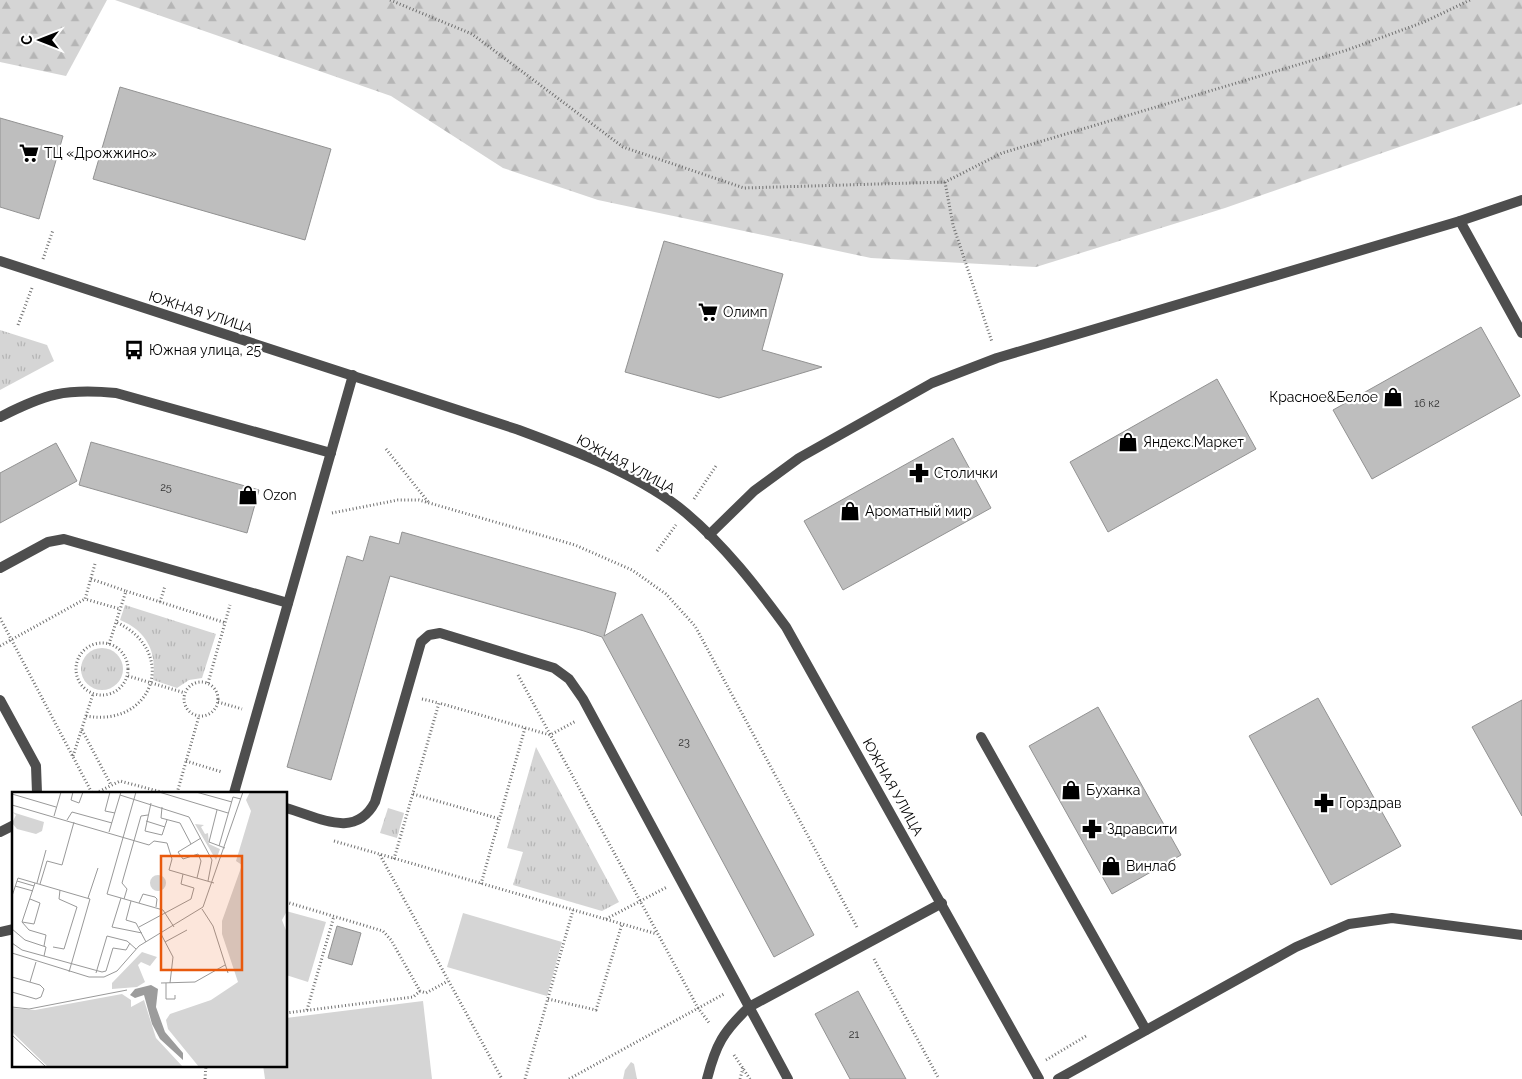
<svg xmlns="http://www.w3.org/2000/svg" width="1522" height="1079" viewBox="0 0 1522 1079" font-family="Raleway,sans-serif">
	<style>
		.grass { fill: url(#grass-tufts) }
		.forest { fill: url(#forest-firs) }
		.garden { fill: #d5d5d5 }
		.building { fill: #bebebe; stroke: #929292 }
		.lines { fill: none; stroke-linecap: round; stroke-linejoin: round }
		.path { stroke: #707070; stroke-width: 3; stroke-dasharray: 1 2.5; stroke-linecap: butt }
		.service { stroke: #4e4e4e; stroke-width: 10 }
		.tertiary { stroke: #4e4e4e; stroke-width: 10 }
		.labels { text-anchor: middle; stroke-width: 4.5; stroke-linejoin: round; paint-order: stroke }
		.number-label { font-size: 11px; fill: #303030 }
		.poi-label { font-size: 14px; fill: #000; stroke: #fff; text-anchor: start }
		.street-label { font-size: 14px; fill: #000; stroke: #fff }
		.inset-road { fill: none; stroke: #999; stroke-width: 1 }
		.view { fill: #e8590c; fill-opacity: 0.15; stroke: #e8590c; stroke-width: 2.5 }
		.inset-edge { fill: none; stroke: #000; stroke-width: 2.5 }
	</style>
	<defs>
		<pattern id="grass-tufts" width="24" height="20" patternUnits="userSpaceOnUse" patternTransform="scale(1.25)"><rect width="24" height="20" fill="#d5d5d5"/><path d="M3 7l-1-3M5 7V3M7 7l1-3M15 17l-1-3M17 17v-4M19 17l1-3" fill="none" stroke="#b5b5b5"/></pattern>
		<pattern id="forest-firs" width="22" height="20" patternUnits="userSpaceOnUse" patternTransform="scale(1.25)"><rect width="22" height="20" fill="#d5d5d5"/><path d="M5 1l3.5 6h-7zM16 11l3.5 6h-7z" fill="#b5b5b5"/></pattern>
	</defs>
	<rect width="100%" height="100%" fill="#fff"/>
	<g class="grass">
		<polygon points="0,330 47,345 54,361 0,390"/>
		<path d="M125 605 216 634 202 678 189 680 177 688 153 680C157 652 147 631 120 620Z"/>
		<circle cx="102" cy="669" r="21"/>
		<polygon points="536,747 619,902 602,911 513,885 523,852 507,848"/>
		<polygon points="388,808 404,813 397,838 380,833"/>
		<polygon points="631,1062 634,1064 637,1079 623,1079 625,1070"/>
	</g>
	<g class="forest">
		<polygon points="0,0 107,0 66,76 0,62"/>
		<polygon points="115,0 1522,0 1522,104 1225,208 1036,267 871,258 598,200 503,168 391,96"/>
	</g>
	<g class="garden">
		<polygon points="286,911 326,922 308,982 286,975"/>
		<polygon points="463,913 562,942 547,996 447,967"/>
		<polygon points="423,1001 432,1079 265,1079 263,1065 286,1065 286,1018"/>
	</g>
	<g class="building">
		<polygon points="120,87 331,149 305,240 93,179"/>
		<polygon points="0,118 63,136 39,219 0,207"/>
		<polygon points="664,241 783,274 762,350 822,367 719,398 625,372"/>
		<polygon points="1481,327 1520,396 1372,479 1333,410"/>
		<polygon points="1217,379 1256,449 1108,532 1070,462"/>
		<polygon points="953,438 991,508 843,590 804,521"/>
		<polygon points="91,442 259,490 247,533 79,485"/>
		<polygon points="56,443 77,481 0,523 0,473"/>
		<polygon points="402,532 616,593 604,636 642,614 814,935 774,957 602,637 584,631 390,576 331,780 287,767 347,556 363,561 370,536 399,544"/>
		<polygon points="1318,698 1401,846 1331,885 1249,736"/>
		<polygon points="1522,700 1522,816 1472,727"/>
		<polygon points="1098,707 1181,855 1112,894 1029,746"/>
		<polygon points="337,926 361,933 352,965 328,958"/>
		<polygon points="858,991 906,1079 850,1079 815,1014"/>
	</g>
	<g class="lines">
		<g class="path">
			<polyline points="390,0 472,34 623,147 744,188 945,182 1002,153 1347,50 1424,22 1470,0"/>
			<polyline points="945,182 953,225 992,342"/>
			<polyline points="43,259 53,230"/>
			<polyline points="18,325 32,288"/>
			<polyline points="386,449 429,503"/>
			<polyline points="694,499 716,466"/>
			<polyline points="332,513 398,500 419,500 575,545 632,570 666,594 695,626 858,929"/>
			<polyline points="657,551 676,525"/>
			<polyline points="95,564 85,599 120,609"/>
			<polyline points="91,579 126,591"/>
			<polyline points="160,602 165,586"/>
			<polyline points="0,618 92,793"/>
			<circle cx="102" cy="669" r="26"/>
			<polyline points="109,644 126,591 226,623"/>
			<polyline points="0,646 85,599"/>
			<polyline points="518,675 698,1008 710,1024"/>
			<polyline points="128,676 185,693"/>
			<circle cx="201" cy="699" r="17"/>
			<polyline points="208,683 230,605"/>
			<polyline points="422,699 439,703"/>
			<polyline points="218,702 242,709"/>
			<path d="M86 716C154 728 179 651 116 622"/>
			<polyline points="82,730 111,785"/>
			<polyline points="73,756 93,694"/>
			<polyline points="186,761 222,772"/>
			<polyline points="96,793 120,781 165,793"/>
			<polyline points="177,793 199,716"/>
			<polyline points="413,794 500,819"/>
			<polyline points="334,841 657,934"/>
			<polyline points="380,855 502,1079"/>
			<polyline points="394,859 439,703 550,735 576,721"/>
			<polyline points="481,884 525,728"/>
			<polyline points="286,902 383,931 391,940 420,991 426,993 448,981"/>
			<polyline points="606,919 667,887"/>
			<polyline points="874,959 939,1079"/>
			<polyline points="548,999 596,1010 622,924"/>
			<polyline points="307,1010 334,916"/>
			<polyline points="286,1013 413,997 420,991"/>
			<polyline points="734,1055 750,1079"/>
			<polyline points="1046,1060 1086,1036"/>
			<polyline points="205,1079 206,1065"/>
			<polyline points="525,1079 573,910"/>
			<polyline points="569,1079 724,994"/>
			<polyline points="740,1079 743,1068"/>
		</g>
		<g class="service">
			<polyline points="1460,221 1522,333"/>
			<path d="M0 417C45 394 65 388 116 393L331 453"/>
			<polyline points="709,535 754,491 799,458 932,383 997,358 1460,221 1522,200"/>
			<polyline points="0,568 48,542 64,539 288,603"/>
			<polyline points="0,700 36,766 37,793"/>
			<polyline points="981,737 1146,1030"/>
			<polyline points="234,793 353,375"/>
			<path d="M286 808C319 817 355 840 375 802L421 642 429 635 440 633 554 668 569 679 583 699 788 1079"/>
			<polyline points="0,832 14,825"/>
			<polyline points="0,932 14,929"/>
			<path d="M707 1079C716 1044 723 1032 749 1007L942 903"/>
			<polyline points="1058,1079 1296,947 1349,924 1392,918 1522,935"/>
		</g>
		<path class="tertiary" d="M0 261 516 429C570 449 641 475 686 513 725 546 756 586 786 627L1039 1079"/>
	</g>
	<defs>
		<symbol id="supermarket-bare" viewBox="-9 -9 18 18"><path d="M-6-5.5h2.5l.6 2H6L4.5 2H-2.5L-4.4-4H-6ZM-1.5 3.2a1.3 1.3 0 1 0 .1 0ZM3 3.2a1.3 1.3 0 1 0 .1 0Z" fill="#000" stroke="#fff" stroke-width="2.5" paint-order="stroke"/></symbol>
		<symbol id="bus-bare" viewBox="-9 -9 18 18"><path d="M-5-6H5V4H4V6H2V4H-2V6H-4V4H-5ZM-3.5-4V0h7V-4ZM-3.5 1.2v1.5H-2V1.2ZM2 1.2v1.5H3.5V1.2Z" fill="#000" stroke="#fff" stroke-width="2.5" paint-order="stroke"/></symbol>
		<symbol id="shop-bare" viewBox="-9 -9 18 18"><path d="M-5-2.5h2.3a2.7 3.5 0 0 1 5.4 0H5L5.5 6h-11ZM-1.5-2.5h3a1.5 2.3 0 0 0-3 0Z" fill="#000" stroke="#fff" stroke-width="2.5" paint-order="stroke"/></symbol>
		<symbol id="pharmacy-bare" viewBox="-9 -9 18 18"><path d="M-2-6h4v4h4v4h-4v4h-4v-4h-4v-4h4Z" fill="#000" stroke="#fff" stroke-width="2.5" paint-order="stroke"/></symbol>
	</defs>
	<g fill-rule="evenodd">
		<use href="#supermarket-bare" x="15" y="139" width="28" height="28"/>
		<use href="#supermarket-bare" x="694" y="298" width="28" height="28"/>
		<use href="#bus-bare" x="120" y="336" width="28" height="28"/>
		<use href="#shop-bare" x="1379" y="383" width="28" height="28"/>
		<use href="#shop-bare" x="1114" y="428" width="28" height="28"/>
		<use href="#pharmacy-bare" x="905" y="459" width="28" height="28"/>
		<use href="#shop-bare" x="234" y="481" width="28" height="28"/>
		<use href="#shop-bare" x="836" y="497" width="28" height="28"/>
		<use href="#shop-bare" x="1057" y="776" width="28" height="28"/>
		<use href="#pharmacy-bare" x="1310" y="789" width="28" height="28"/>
		<use href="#pharmacy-bare" x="1078" y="815" width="28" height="28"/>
		<use href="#shop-bare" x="1097" y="852" width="28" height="28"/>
	</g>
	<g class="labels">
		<g class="number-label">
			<text x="1427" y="407">16 к2</text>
			<text x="166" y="491">25</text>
			<text x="684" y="746">23</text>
			<text x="854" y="1038">21</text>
		</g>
		<g class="poi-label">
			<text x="44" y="158">ТЦ «Дрожжино»</text>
			<text x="723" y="317">Олимп</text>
			<text x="149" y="355">Южная улица, 25</text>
			<text x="1378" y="402" text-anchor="end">Красное&amp;Белое</text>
			<text x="1143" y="447">Яндекс.Маркет</text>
			<text x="934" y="478">Столички</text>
			<text x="263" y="500">Ozon</text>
			<text x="865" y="516">Ароматный мир</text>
			<text x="1086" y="795">Буханка</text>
			<text x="1339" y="808">Горздрав</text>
			<text x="1107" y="834">Здравсити</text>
			<text x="1126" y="871">Винлаб</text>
		</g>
		<g class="street-label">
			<text transform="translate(201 312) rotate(18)" y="5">ЮЖНАЯ УЛИЦА</text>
			<text transform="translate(626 464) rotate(28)" y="5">ЮЖНАЯ УЛИЦА</text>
			<text transform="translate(893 787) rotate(61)" y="5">ЮЖНАЯ УЛИЦА</text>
		</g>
	</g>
	<g transform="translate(12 792)">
		<rect width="275" height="275" fill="#fff"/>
		<path d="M183 32 192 33 189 35 193 42 196 41 197 52 208 57 204 68Z" fill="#d5d5d5"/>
		<path d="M238 0H275V119L270 128 275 141V275H187L156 237 154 228 158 222 199 208 226 190 210 142V129L230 73 224 69 239 19 234 8ZM130 160 145 165 138 174 129 170 126 173 133 190 125 195 100 197V191ZM110 202 119 208V215L132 208 144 246 171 275H36L0 240V216L23 218Z" fill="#d5d5d5"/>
		<path d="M0 20 32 30 30 39 24 42 5 37 0 31 4 23ZM138 91a8 8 0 1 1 16 0a8 8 0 1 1-16 0Z" fill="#d5d5d5"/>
		<path d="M139 193 146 197 144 215 153 240 171 261V268L148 247 140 232 132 203 123 206 118 203 123 197Z" fill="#9c9c9c"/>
		<path class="inset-road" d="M61 0 59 8 67 11 71 0M98 0 93 19 103 21M124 0 95 102 151 118 162 135M147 0 216 21M184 0 220 10M0 2 44 15M108 3 177 25 200 68 196 89M139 11 133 39 150 43 155 28M0 13 137 53 142 49 155 51 160 67 157 78 202 91M150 15 149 26 168 31 179 52M205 18 197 50 213 56M42 24 49 0M55 28 60 20 100 31M134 29 153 35M97 40 109 0M207 54 221 5 229 7M185 86 189 69 186 62 171 67 166 60 189 46M5 89 22 94M25 91 34 58M28 92 35 69 50 73 62 30M3 94 21 99M0 104 6 86 78 107 57 180M76 106 86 76M109 106 100 135 130 141M112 107 115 97 110 91 129 24 136 23M119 109 114 128 124 131 134 150M127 111 131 102 143 105 145 107 144 115M190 117 201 134 216 181M10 130 22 132 28 111 18 107M10 130 23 91M10 130 17 138 34 143 32 154M127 135 179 107 182 96 169 92 171 82M0 137 13 148 34 155 32 164M149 142 161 165 158 191M153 150 175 138M0 151 10 158 90 180 94 179 101 156 114 158 118 151M41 155 52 157 65 115 47 107 48 98M0 161 77 185H92L105 179 127 154 191 115 231 0M84 181 95 144 115 149 124 157M0 185 28 193 32 197 29 205 24 207 0 200M18 190 24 170M149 191 183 190 213 173M154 191V207H163V203M0 215 17 217 115 198M0 243 34 275"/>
		<path class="view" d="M149 64H230V178H149Z"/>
		<rect width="275" height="275" class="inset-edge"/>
	</g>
	<g transform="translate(40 40) rotate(270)" stroke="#ffffff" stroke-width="4" paint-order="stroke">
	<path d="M0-4L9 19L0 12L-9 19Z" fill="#000000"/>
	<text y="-8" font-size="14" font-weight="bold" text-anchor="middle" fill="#000000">С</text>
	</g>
</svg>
